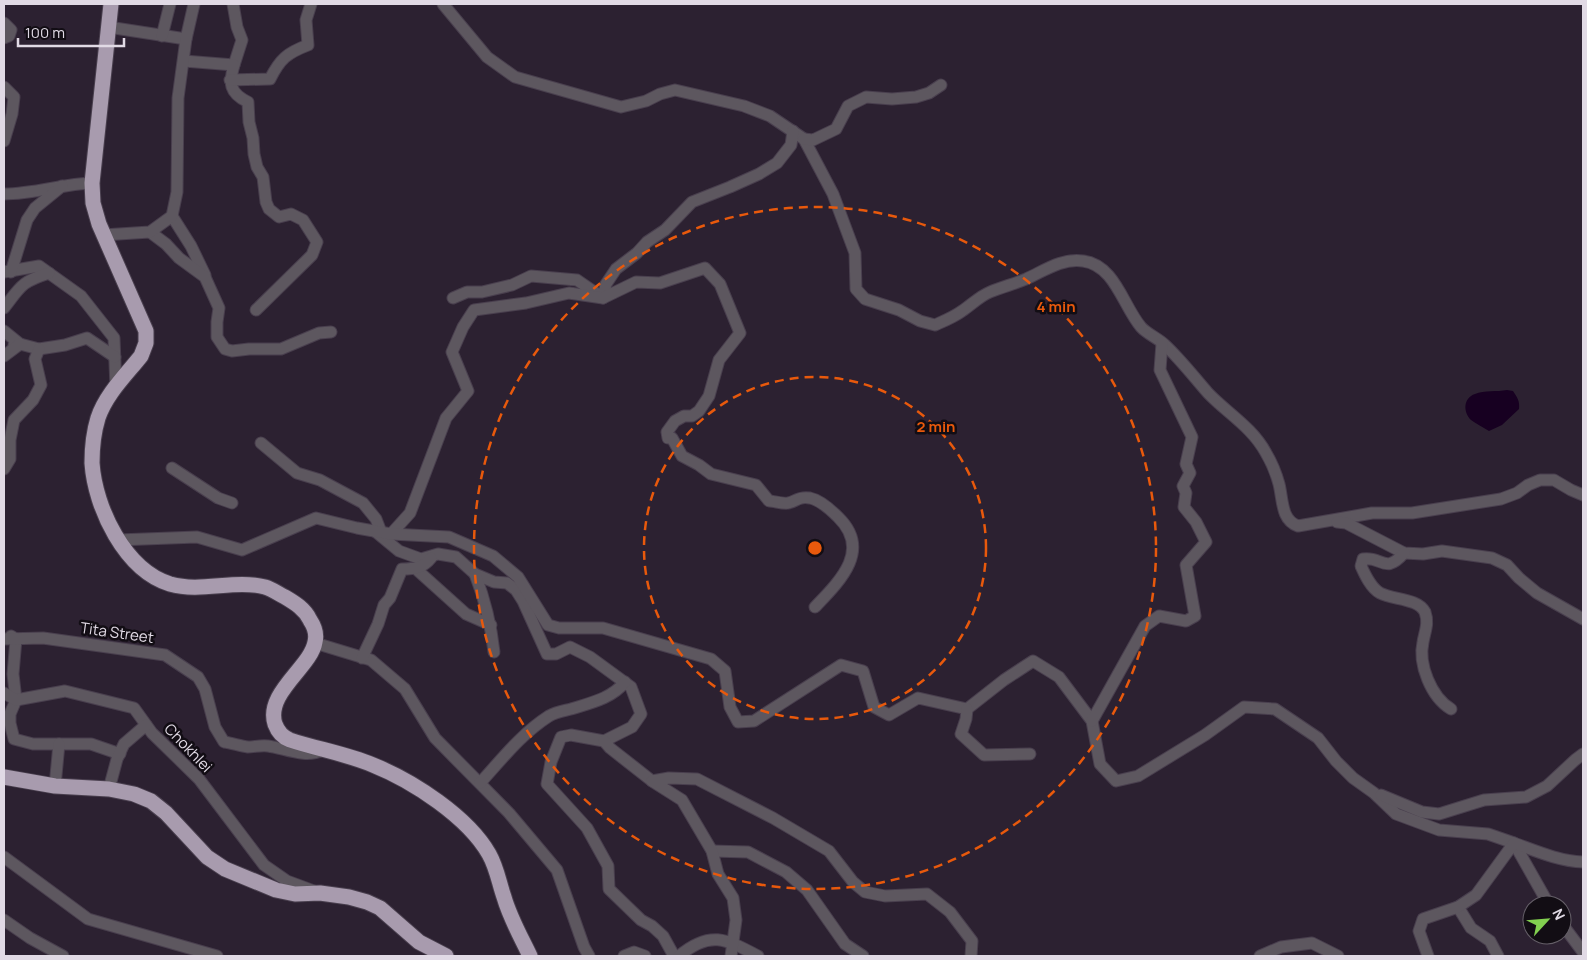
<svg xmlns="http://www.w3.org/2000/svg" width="1587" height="960" viewBox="0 0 1587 960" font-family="Manrope,sans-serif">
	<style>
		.water { fill: #170021 }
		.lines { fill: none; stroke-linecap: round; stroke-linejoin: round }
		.minor-casing { stroke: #493f4e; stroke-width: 13 }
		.highway-casing { stroke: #493f4e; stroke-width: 17 }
		.minor { stroke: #5d575f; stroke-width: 11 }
		.highway { stroke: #a89bae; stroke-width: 15 }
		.ring { fill: none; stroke: #e8590c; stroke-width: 2.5; stroke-dasharray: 9 6 }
		.labels { text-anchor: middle; stroke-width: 5; stroke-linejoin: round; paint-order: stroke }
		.street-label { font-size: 15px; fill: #e1dae5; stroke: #120d14 }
		.centre { fill: #e8590c; stroke: #120d14; stroke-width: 2.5 }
		.ring-label { font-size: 15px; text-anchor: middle; font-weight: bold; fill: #e8590c; stroke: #120d14; stroke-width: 5; stroke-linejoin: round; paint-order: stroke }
	</style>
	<rect width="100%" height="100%" fill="#2c2131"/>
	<path class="water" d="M1507 390 1513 391C1517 397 1520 401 1519 409L1502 425 1489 431C1483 427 1476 424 1471 420 1463 412 1463 398 1475 394 1484 390 1497 392 1507 390Z"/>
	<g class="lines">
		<defs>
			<g id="minor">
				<polyline points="233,4 237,27 242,40 234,65"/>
				<path d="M443 4 487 57 515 77 621 107 646 101 660 94 675 90 744 106 770 116 804 139 833 194 855 253 856 289 865 299 899 310 920 321 935 325C944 321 954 317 962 311 971 305 980 296 990 292 1002 287 1014 284 1026 279 1044 271 1061 258 1083 261 1115 265 1123 306 1141 327 1147 334 1158 338 1165 345 1181 360 1194 377 1208 393 1227 413 1252 427 1266 453 1272 463 1276 473 1279 484 1283 500 1281 520 1298 526L1372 513H1412L1501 499 1517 493 1528 485 1540 480H1554L1571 490 1583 495"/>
				<polyline points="4,23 11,30 9,36 4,38"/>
				<polyline points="108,27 186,39"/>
				<polyline points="162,36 170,4"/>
				<path d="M184 61 234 65C229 83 229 93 248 102L249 122 253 138 254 154 257 167 263 177 266 202 269 209 279 217 291 214 303 220 317 242 312 255 256 310"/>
				<path d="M230 80 270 79C280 59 287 53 308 45L306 20 311 4"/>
				<polyline points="4,87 14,97 12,114 4,141"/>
				<polyline points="804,139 813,140 836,129 848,106 866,97 892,99 916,97 929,93 941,85"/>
				<path d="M4 194C35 194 62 184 92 183"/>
				<polyline points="172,216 191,246 205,275"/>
				<polyline points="150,232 166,244 179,258 205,277 219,308 217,322 217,337 225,349 232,351 249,349 281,349 319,333 331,332"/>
				<polyline points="103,235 150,232 172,216 177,192 178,98 186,39 194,4"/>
				<polyline points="4,272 39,266 81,296 114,338 116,388"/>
				<polyline points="11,272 27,220 35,208 62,186"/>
				<polyline points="453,298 467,292 482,292 512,285 531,276 577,280 603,298 606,284 616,269 637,253 647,242 665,230 692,202 730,187 759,174 777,163 791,145 793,131"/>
				<path d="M4 308C21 286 21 282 49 273"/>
				<polyline points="4,331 20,344 14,345"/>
				<polyline points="4,356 20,344 39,349 65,345 87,338 115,357"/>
				<polyline points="261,443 297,473 320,480 363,503 376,519 381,532"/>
				<polyline points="172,468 218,498 232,503"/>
				<polyline points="4,469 10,459 10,440 14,420 33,400 41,385 35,359 39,349"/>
				<polyline points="1337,522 1346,523 1404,553 1423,554 1442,551 1492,558 1507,565 1519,578 1537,593 1583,619"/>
				<polyline points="376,532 399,551 421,559 438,554 456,557 475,574 494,582 507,583 516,590 523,601 547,654 556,654 570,647 590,657 631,687 641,714 632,727 604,741 571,735 561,737 551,762 547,784 587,828 608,866 609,889 641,920 652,926 663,936 674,956"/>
				<path d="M391 534 410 513 446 418 468 391 452 352 463 327 474 310 526 303 569 293 603 298 636 282 660 283 705 268 720 284 740 333 719 360 709 396 699 411 692 416H684L675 421 667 432 668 438H672L682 456 699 465 711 474 756 485 769 501C774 501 783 504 788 503 796 502 797 496 810 498 820 500 831 510 838 517 872 550 840 581 815 607"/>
				<polyline points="118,540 197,537 242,550 316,518 357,528 391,534 449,537 493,556 518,577 548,625 559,628 603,628 711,659 725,671 730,707 738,722 754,721 841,665 863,671 874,707 889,715 918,698 967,709 1004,680 1033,661 1059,677 1092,721 1100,764 1116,781 1138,776 1205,735 1244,707 1275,709 1318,738 1336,761 1353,778 1374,793 1396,814 1439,830 1488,834 1514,843 1549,905"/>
				<path d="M1404 553C1385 575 1382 556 1363 559L1361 566C1365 575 1371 588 1380 593 1393 600 1418 598 1425 612 1429 623 1425 631 1423 642 1418 664 1431 697 1451 709"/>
				<polyline points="416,569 466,614 491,625"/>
				<path d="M475 574C485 600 491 624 494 652"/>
				<polyline points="11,636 16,639 13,674 16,700 10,714 10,723 14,739 33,744 91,744 120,754"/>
				<path d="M4 639 43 638 165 655 198 677 205 689 215 727 224 742C232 743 240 746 248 747 254 747 261 745 268 746 284 748 306 759 322 750"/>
				<polyline points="315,643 371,660 405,689 435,738 509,813 557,870 584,947 589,956"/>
				<path d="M362 658 378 624 384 605 390 598 402 569C415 569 423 568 431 558"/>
				<polyline points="4,693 16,700 65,691 134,708 152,733 199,779 264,865 287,881 314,891"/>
				<polyline points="967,709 966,719 961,734 984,755 1030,754"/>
				<polyline points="1092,721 1145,626 1159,616 1186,621 1195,616 1186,565 1206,542 1196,522 1184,507 1186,493 1183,486 1190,473 1186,464 1192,437 1160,370 1162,343"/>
				<polyline points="604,741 610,748 652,781"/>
				<path d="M480 783C502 759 521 734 549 716 556 712 563 711 571 709 590 703 611 699 625 682"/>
				<polyline points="55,786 59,744"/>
				<polyline points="109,789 117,759 124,744 146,725"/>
				<polyline points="1381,795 1422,812 1439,814 1484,800 1526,797 1547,786 1575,760 1583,754"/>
				<polyline points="712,851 748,852 786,872 807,890 845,944 863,956"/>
				<polyline points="4,857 88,919 217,956"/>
				<polyline points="1458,907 1471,928 1490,941 1498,956"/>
				<polyline points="4,920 30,938 63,956"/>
				<polyline points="1562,924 1583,952"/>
				<polyline points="624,956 634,952 645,956"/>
				<path d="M679 956C710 930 726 939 758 956"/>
				<polyline points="731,956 736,920 733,898 718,874 712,851 682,800 652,781 669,778 697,779 773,818 829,851 853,882 865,892 885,896 927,894 950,912 972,941 971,956"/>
				<polyline points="1260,956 1281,947 1312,943 1338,956"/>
				<path d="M1428 956 1419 931 1423 919 1458 907 1476 895 1514 843C1536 851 1559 861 1583 862"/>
			</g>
			<g id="highway">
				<path d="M111 4 92 183 93 203 99 224 146 331V343L141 356C126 375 106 394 98 418 94 431 92 449 92 463 95 508 125 570 170 584 202 593 234 579 265 587 272 589 279 594 285 597 295 603 305 609 310 620 314 626 317 634 315 642 311 667 265 693 275 724 278 732 282 737 290 740 317 749 347 754 373 765 413 781 468 817 489 854 497 868 499 883 504 897 510 918 521 937 530 956"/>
				<polyline points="4,777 55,786 109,789 134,794 151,801 166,813 207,857 225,869 276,890 295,894 320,893 349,897 367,902 380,908 419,942 446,956"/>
			</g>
		</defs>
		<use href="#minor" class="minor-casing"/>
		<use href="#highway" class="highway-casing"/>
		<use href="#minor" class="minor"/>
		<use href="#highway" class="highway"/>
	</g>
	<g class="ring">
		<circle cx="815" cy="548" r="171"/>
		<circle cx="815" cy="548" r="341"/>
	</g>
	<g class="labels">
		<g class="street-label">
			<text transform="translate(117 633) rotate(8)" y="5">Tita Street</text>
			<text transform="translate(188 748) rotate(46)" y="5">Chokhlei</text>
		</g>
	</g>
	<circle cx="815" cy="548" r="8" class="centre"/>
	<g class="ring-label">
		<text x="1056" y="312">4 min</text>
		<text x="936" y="432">2 min</text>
	</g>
	<rect width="1587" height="960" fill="none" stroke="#e1dae5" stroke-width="10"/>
	<g transform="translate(1547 920) rotate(64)"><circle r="24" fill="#120d14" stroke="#655f68"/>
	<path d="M0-4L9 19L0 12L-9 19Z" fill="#82d050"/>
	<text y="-8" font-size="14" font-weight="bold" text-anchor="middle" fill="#e1dae5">N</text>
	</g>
	<path d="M18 38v8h106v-8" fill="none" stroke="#e1dae5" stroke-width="2.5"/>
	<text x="25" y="38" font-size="15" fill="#e1dae5" stroke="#120d14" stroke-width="4" paint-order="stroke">100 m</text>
</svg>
